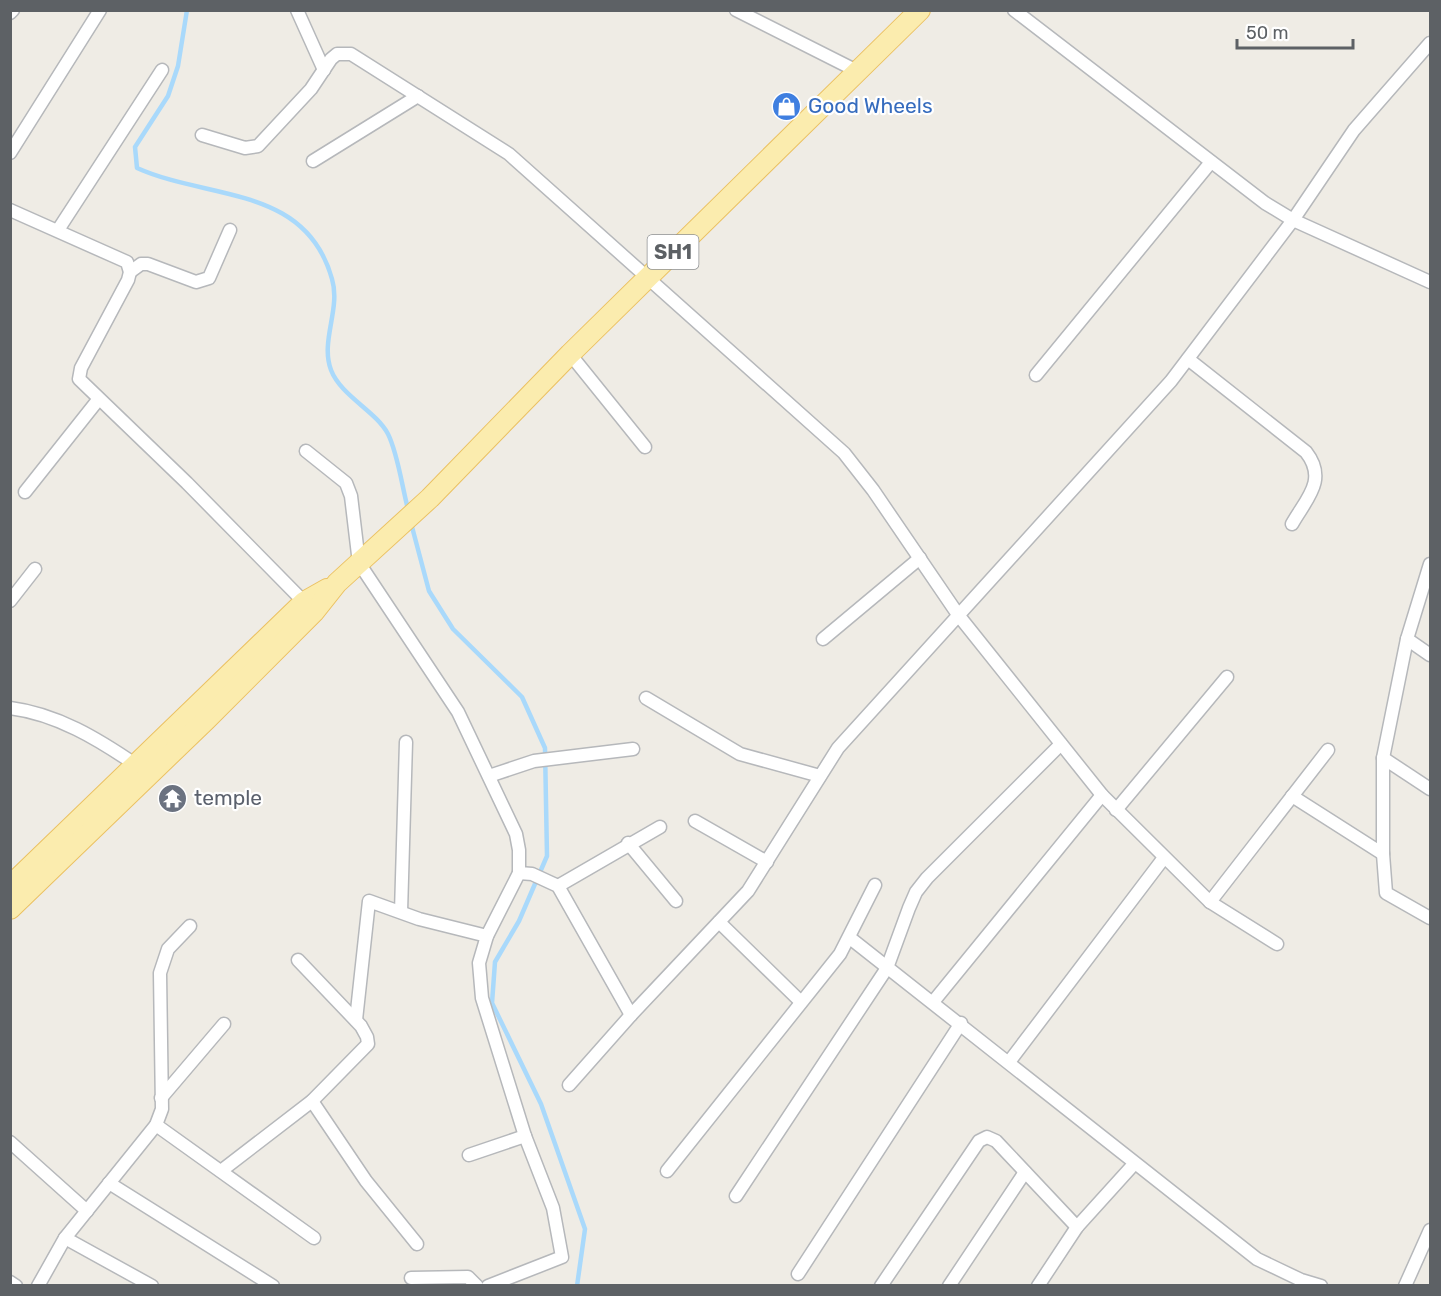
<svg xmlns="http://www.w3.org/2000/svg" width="1441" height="1296" viewBox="0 0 1441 1296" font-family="Rubik,sans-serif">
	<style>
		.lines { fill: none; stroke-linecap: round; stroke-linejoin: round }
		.stream { stroke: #a9d9fb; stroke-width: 4.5 }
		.street-casing { stroke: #b6b8bb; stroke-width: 15 }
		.primary-casing { stroke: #ebc162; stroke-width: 22 }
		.street { stroke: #fff; stroke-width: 12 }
		.primary { stroke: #fbecae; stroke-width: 20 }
		.labels { text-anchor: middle; stroke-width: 4.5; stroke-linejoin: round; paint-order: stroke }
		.shield { fill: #fff; stroke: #8e9093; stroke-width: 1.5 }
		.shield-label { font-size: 20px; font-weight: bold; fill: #5d6165 }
		.shop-label { font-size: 21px; fill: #366cbe; stroke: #fff; text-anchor: start }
		.worship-label { font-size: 21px; fill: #5b616d; stroke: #fff; text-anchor: start }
	</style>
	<rect width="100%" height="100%" fill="#efece5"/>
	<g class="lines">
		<g class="stream">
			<path d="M187 10 178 66 168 96 135 147 137 168C208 200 306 185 332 279 341 309 320 341 331 370 341 396 376 411 388 434 398 454 402 487 408 509"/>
			<polyline points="411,523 429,591 453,629 522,697 545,748 547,856 519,921 495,962 492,1003 541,1104 585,1229 577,1286"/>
		</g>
		<defs>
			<g id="street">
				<polyline points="297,10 324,70"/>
				<polyline points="736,10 857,71"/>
				<polyline points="1014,10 1265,203 1293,220 1430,282"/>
				<polyline points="10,13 13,10"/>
				<polyline points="202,135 245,148 258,146 311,89 331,59 337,54 351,54 509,154 844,453 873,490 959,616 1102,795 1210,902 1277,944"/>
				<polyline points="10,153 100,10"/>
				<polyline points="313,161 418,96"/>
				<polyline points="10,210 127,262 130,272 128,280 81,368 79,379 187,483 307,605"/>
				<polyline points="58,230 162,70"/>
				<polyline points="130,272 141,264 148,264 196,282 209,278 230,230"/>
				<polyline points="570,354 645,447"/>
				<path d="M1188 359 1306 452C1328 480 1306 499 1292 524"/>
				<polyline points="1036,375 1211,162"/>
				<polyline points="306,451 346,483 351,496 359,563 458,712 516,834 519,850 519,873 487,936 479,963 482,998 525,1136 553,1208 562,1257 488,1286"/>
				<polyline points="25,492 98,400"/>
				<polyline points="10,601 35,569"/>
				<polyline points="823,639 920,558"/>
				<polyline points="1407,639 1430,655"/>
				<polyline points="646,698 740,754 820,776"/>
				<path d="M10 708C57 714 98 739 136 765"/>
				<polyline points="1383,758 1430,789"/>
				<polyline points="489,776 534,761 633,749"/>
				<polyline points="1292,796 1383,854 1383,758 1407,639 1430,564"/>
				<polyline points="1116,810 1227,677"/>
				<polyline points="695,821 767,862"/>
				<polyline points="628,843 676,901"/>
				<polyline points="1383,854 1386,893 1430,918"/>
				<polyline points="519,873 532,874 558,886 631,1015"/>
				<polyline points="558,886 660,827"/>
				<polyline points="1210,902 1328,750"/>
				<polyline points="401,912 406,742"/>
				<polyline points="719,922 801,1002"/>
				<polyline points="850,938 1257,1259 1301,1280 1321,1286"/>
				<polyline points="933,1002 1102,795"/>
				<polyline points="356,1020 369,901 419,919 487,936"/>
				<polyline points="1009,1062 1163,859"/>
				<polyline points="569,1085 631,1015 748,891 838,748 1171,381 1293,220 1354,130 1430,43"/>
				<polyline points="161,1098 224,1024"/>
				<polyline points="312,1101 366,1181 417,1244"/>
				<polyline points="156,1125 314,1238"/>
				<polyline points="10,1142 87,1211"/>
				<polyline points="469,1155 525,1136"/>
				<polyline points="221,1171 312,1101 368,1044 367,1037 361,1026 298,960"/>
				<polyline points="667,1171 840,954 875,885"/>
				<polyline points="109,1183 273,1286"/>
				<polyline points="736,1196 887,968 909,908 916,892 927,878 1061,744"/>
				<polyline points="65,1238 152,1286"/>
				<polyline points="798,1274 961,1023"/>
				<polyline points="411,1278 468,1277 477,1286"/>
				<polyline points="10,1282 16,1286"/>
				<polyline points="38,1286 65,1238 156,1125 162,1109 160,973 168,949 190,926"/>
				<polyline points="881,1286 979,1141 987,1137 996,1141 1077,1227"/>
				<polyline points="949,1286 1025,1172"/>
				<polyline points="1038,1286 1077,1227 1134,1164"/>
				<polyline points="1405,1286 1430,1230"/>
			</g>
			<g id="primary">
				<polyline points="10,886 304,602 327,589"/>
				<polyline points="10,909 206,720 314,612 337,583 430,498 570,354 920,10"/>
			</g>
		</defs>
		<use href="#street" class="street-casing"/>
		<use href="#primary" class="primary-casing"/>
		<use href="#street" class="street"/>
		<use href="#primary" class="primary"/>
	</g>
	<defs>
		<symbol id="shop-disc" viewBox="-11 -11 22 22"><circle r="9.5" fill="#3f7fe0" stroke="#fff"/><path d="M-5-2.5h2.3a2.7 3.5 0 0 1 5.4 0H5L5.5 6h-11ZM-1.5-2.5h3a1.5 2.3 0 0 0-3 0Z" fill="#fff"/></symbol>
		<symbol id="temple-disc" viewBox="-11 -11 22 22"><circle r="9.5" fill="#6b7280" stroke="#fff"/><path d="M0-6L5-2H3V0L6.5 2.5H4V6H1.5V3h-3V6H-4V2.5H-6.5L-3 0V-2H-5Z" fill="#fff"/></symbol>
	</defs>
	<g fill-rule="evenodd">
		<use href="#shop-disc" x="770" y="90" width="33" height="33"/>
		<use href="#temple-disc" x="156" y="782" width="33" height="33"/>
	</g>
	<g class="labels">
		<rect class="shield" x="647.5" y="235" width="51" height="34" rx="4.5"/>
		<g class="shield-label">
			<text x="673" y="259">SH1</text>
		</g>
		<g class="shop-label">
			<text x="808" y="113">Good Wheels</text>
		</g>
		<g class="worship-label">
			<text x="194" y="805">temple</text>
		</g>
	</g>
	<rect width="1441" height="1296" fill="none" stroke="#5d6165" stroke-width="24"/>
	<path d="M1237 39v9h116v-9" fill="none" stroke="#5d6165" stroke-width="3"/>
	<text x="1246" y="39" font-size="18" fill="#5d6165" stroke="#ffffff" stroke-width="4.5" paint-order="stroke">50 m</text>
</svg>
